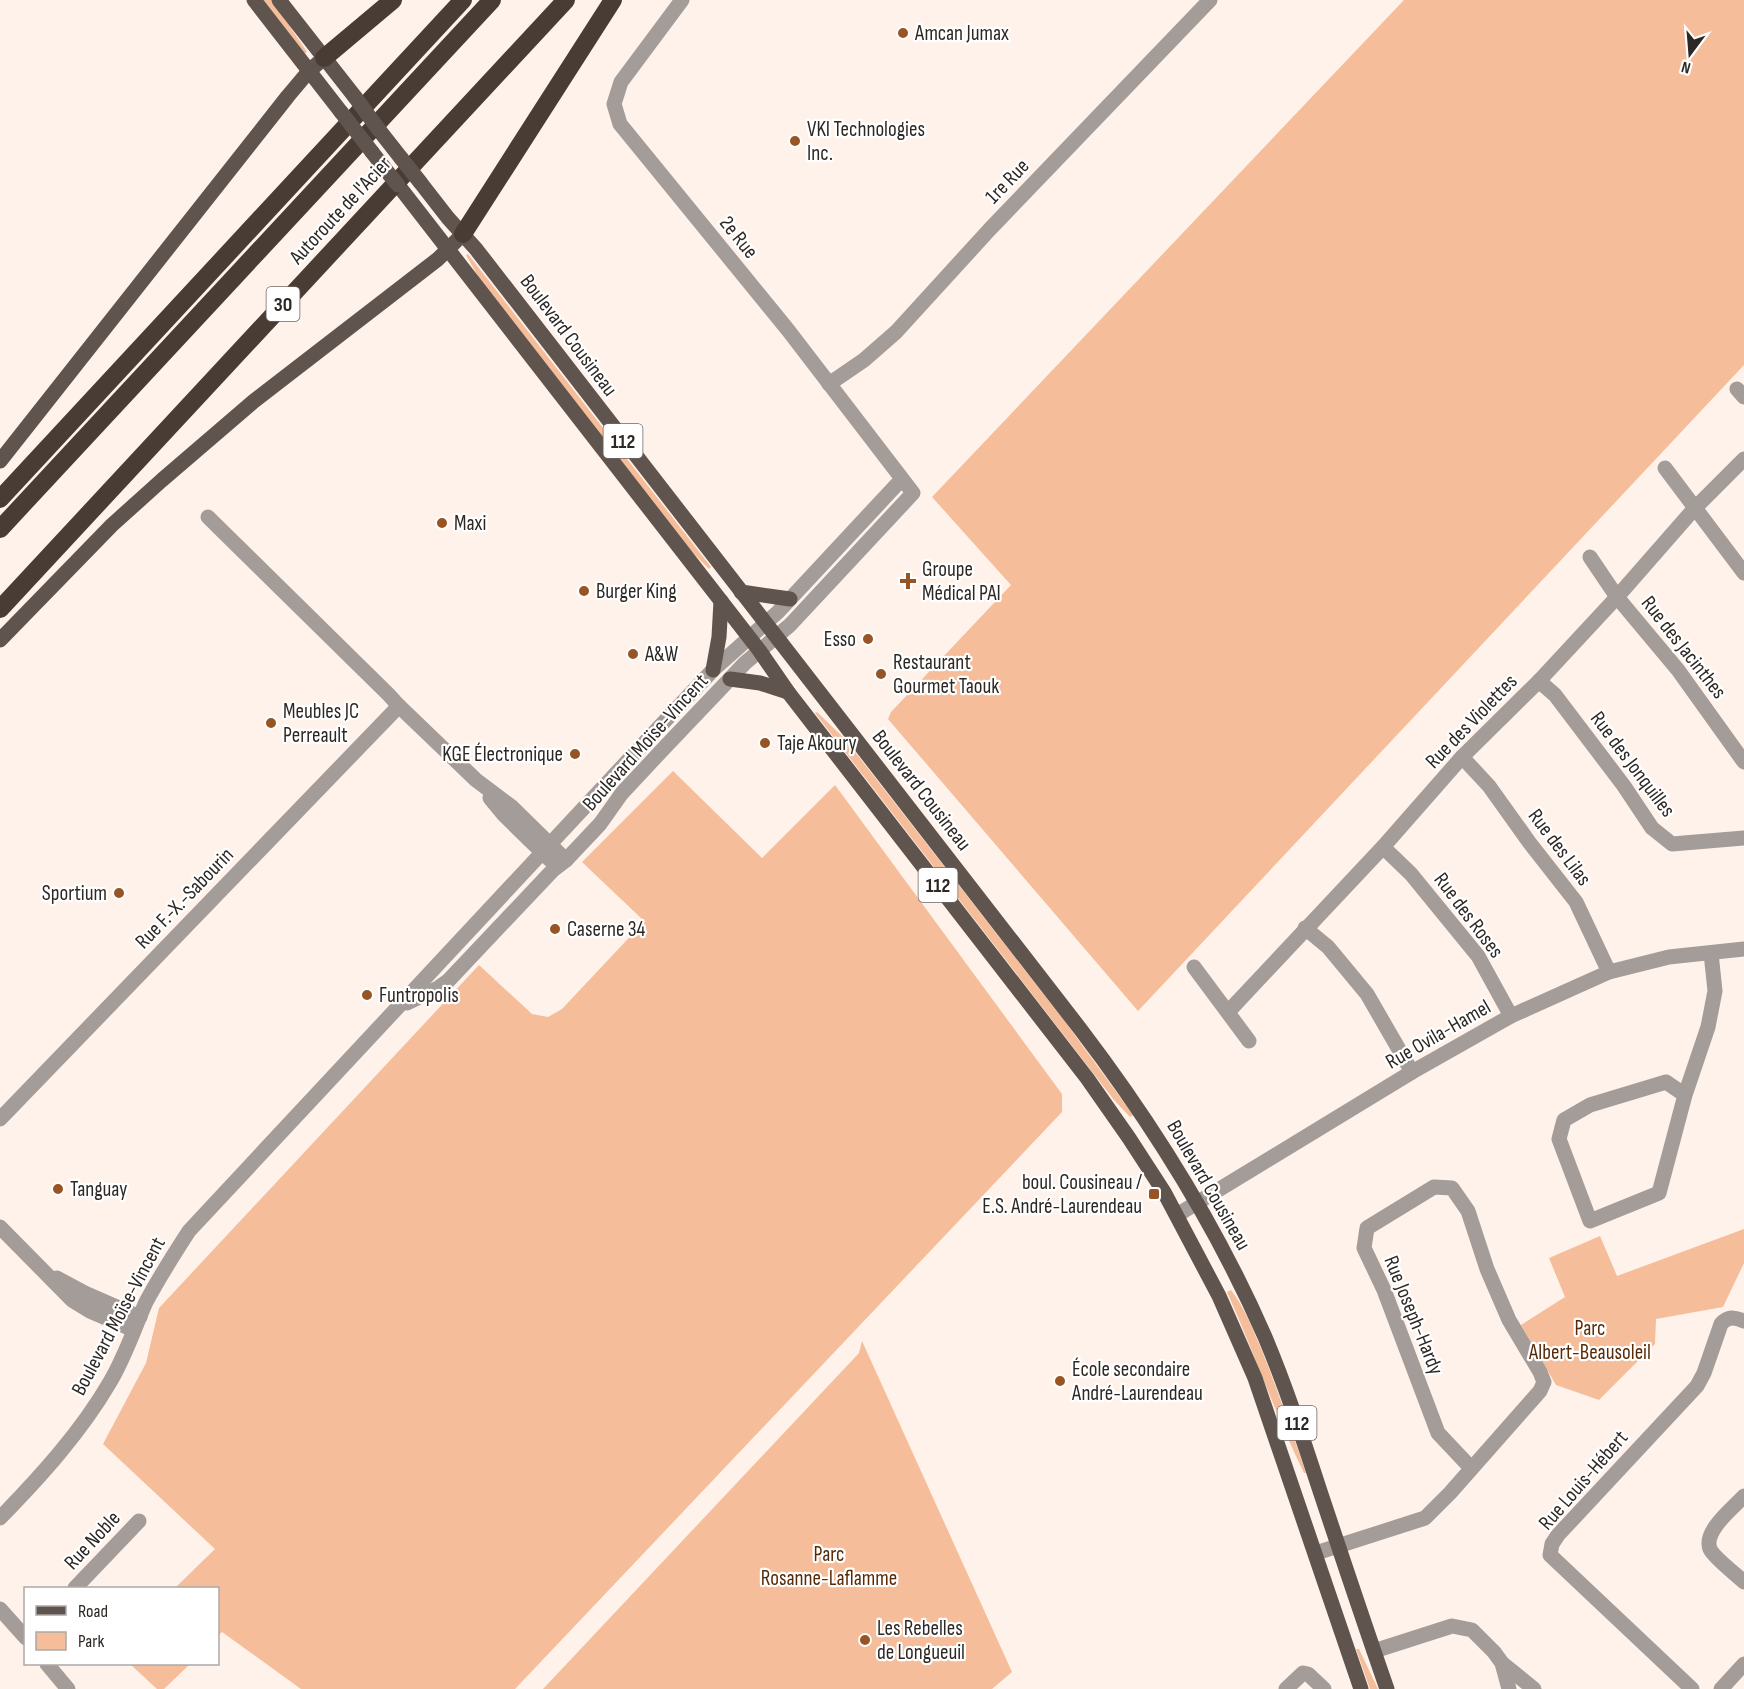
<svg xmlns="http://www.w3.org/2000/svg" width="1744" height="1689" viewBox="0 0 1744 1689" font-family="'Sofia Sans Condensed',sans-serif">
	<style>
		.green { fill: #f5bd9a }
		.lines { fill: none; stroke-linecap: round; stroke-linejoin: round }
		.minor { stroke: #a39c98; stroke-width: 15 }
		.major { stroke: #60554e; stroke-width: 15 }
		.highway { stroke: #483c34; stroke-width: 18 }
		.major-bridge { stroke: #60554e; stroke-width: 15 }
		.poi-dot { fill: #975424; stroke: #fff; stroke-width: 2 }
		.labels { text-anchor: middle; stroke-width: 4.5; stroke-linejoin: round; paint-order: stroke }
		.shield { fill: #fff; stroke: #6d6866; stroke-width: 1.5 }
		.shield-label { font-size: 20px; font-weight: bold; fill: #2e2825 }
		.poi-label { font-size: 21px; fill: #2e2825; stroke: #fff; text-anchor: start }
		.street-label { font-size: 21px; fill: #2e2825; stroke: #fff }
		.park-label { font-size: 21px; fill: #582a05; stroke: #fff }
	</style>
	<rect width="100%" height="100%" fill="#fff2ea"/>
	<g class="green">
		<polygon points="263,0 272,0 307,52 305,54"/>
		<polygon points="1404,0 1744,0 1744,365 1138,1011 888,719 891,712 1011,585 932,497"/>
		<polygon points="468,254 711,567 709,569 686,546 479,278 466,255"/>
		<polygon points="817,712 845,739 1066,1023 1133,1115 1130,1117 1114,1100 815,713"/>
		<polygon points="673,771 762,858 835,785 1062,1094 1062,1112 515,1689 301,1689 222,1632 218,1636 218,1588 175,1588 215,1549 103,1444 146,1363 159,1308 479,965 532,1014 548,1017 562,1009 640,926 643,920 582,862"/>
		<polygon points="1744,1229 1744,1263 1723,1307 1656,1319 1655,1344 1599,1400 1556,1385 1521,1325 1565,1297 1549,1258 1600,1236 1617,1276"/>
		<path d="M1231 1290C1245 1308 1253 1330 1262 1351 1278 1391 1292 1432 1306 1473H1304C1275 1414 1254 1352 1227 1292Z"/>
		<polygon points="862,1341 1012,1672 992,1689 543,1689 859,1353"/>
		<polygon points="1356,1649 1359,1649 1378,1689 1370,1689"/>
		<polygon points="130,1664 190,1664 164,1689 157,1689"/>
	</g>
	<g class="lines">
		<g class="minor">
			<polyline points="829,384 864,360 896,332 990,229 1210,0"/>
			<polyline points="1737,389 1744,397"/>
			<polyline points="1665,468 1744,573"/>
			<polyline points="208,517 388,694 399,706"/>
			<polyline points="1590,557 1617,597 1678,670 1744,762"/>
			<polyline points="1539,681 1555,695 1624,786 1652,828 1672,844 1744,838"/>
			<polyline points="1462,757 1489,786 1529,842 1576,902 1609,972"/>
			<polyline points="490,798 504,815 550,860"/>
			<polyline points="1383,847 1411,874 1478,956 1511,1016"/>
			<polyline points="1305,928 1328,947 1367,994 1412,1072"/>
			<polyline points="1194,967 1249,1041"/>
			<polyline points="407,1003 438,988 448,981 553,870 566,860 600,824 622,793 666,746 745,663 790,625 913,493 788,330 620,124 614,104 621,82 682,0"/>
			<polyline points="1228,1012 1383,847 1462,757 1539,681 1617,597 1694,509 1744,459"/>
			<polyline points="1685,1095 1666,1082 1590,1105 1564,1120 1559,1139 1590,1221 1659,1193 1685,1095 1708,1027 1715,991 1711,953"/>
			<polyline points="0,1119 399,706 476,780 512,807 566,860"/>
			<polyline points="1177,1215 1412,1072 1511,1016 1609,972 1669,957 1744,949"/>
			<polyline points="0,1227 72,1300 90,1311 134,1330"/>
			<polyline points="57,1278 85,1293 140,1317"/>
			<path d="M1744 1496C1733 1508 1703 1531 1710 1549 1714 1558 1736 1574 1744 1582"/>
			<path d="M0 1518C40 1477 81 1432 110 1382 125 1357 134 1329 146 1302 159 1278 174 1254 189 1231L677 708 713 670 778 612 901 480"/>
			<polyline points="1316,1553 1425,1518 1450,1493 1540,1391 1544,1382 1540,1372 1509,1320 1487,1269 1468,1211 1452,1188 1434,1187 1367,1228 1364,1248 1384,1290 1438,1433 1471,1468"/>
			<polyline points="75,1588 139,1521"/>
			<polyline points="0,1609 26,1638"/>
			<polyline points="1374,1651 1452,1626 1472,1630 1494,1652 1502,1663 1509,1689"/>
			<polyline points="1502,1663 1534,1689"/>
			<polyline points="47,1664 68,1689"/>
			<polyline points="1286,1689 1303,1673 1308,1674 1324,1689"/>
			<path d="M1692 1689 1550 1555 1552 1544 1558 1535 1697 1386 1704 1373 1721 1324C1728 1316 1734 1317 1744 1321"/>
			<polyline points="1721,1689 1744,1664"/>
		</g>
		<g class="major">
			<polyline points="254,0 341,112"/>
			<polyline points="279,0 355,97"/>
			<polyline points="379,130 401,158"/>
			<polyline points="372,152 389,174"/>
			<path d="M420 182 448 218 476 249 1081 1030C1154 1126 1217 1227 1265 1337 1286 1387 1303 1439 1320 1491 1342 1557 1364 1623 1387 1689"/>
			<polyline points="398,185 759,650 788,692 1087,1078 1129,1138 1164,1192 1219,1296 1255,1378 1361,1689"/>
			<polyline points="0,461 288,96 309,71 324,58"/>
			<polyline points="741,592 790,599"/>
			<polyline points="0,640 112,525 162,480 254,401 438,259 463,234"/>
			<polyline points="713,670 719,637 721,601"/>
			<polyline points="730,679 760,683 788,692"/>
		</g>
		<g class="highway">
			<polyline points="324,58 393,0"/>
			<polyline points="463,234 613,0"/>
			<polyline points="0,499 463,0"/>
			<polyline points="0,529 492,0"/>
			<polyline points="0,609 566,0"/>
		</g>
		<g class="major-bridge">
			<polyline points="355,97 379,130"/>
			<polyline points="341,112 372,152"/>
			<polyline points="401,158 420,182"/>
			<polyline points="389,174 398,185"/>
		</g>
	</g>
	<g class="poi-dot">
		<circle cx="903" cy="33" r="6"/>
		<circle cx="795" cy="141" r="6"/>
		<circle cx="442" cy="523" r="6"/>
		<path d="M905 572h6v6h6v6h-6v6h-6v-6h-6v-6h6z"/>
		<circle cx="584" cy="591" r="6"/>
		<circle cx="868" cy="639" r="6"/>
		<circle cx="633" cy="654" r="6"/>
		<circle cx="881" cy="674" r="6"/>
		<circle cx="271" cy="723" r="6"/>
		<circle cx="765" cy="743" r="6"/>
		<circle cx="575" cy="754" r="6"/>
		<circle cx="119" cy="893" r="6"/>
		<circle cx="555" cy="929" r="6"/>
		<circle cx="367" cy="995" r="6"/>
		<circle cx="58" cy="1189" r="6"/>
		<rect x="1148" y="1188" width="12" height="12" rx="3"/>
		<circle cx="1060" cy="1381" r="6"/>
		<circle cx="865" cy="1640" r="6"/>
	</g>
	<g class="labels">
		<g class="shield">
			<rect x="266.5" y="287" width="33" height="34" rx="4.5"/>
			<rect x="603.5" y="424" width="39" height="34" rx="4.5"/>
			<rect x="918.5" y="868" width="39" height="34" rx="4.5"/>
			<rect x="1277.5" y="1406" width="39" height="34" rx="4.5"/>
		</g>
		<g class="shield-label">
			<text x="283" y="311">30</text>
			<text x="623" y="448">112</text>
			<text x="938" y="892">112</text>
			<text x="1297" y="1430">112</text>
		</g>
		<g class="poi-label">
			<text x="915" y="40">Amcan Jumax</text>
			<text x="807" y="136">VKI Technologies<tspan x="807" dy="24">Inc.</tspan></text>
			<text x="454" y="530">Maxi</text>
			<text x="922" y="576">Groupe<tspan x="922" dy="24">Médical PAI</tspan></text>
			<text x="596" y="598">Burger King</text>
			<text x="856" y="646" text-anchor="end">Esso</text>
			<text x="645" y="661">A&amp;W</text>
			<text x="893" y="669">Restaurant<tspan x="893" dy="24">Gourmet Taouk</tspan></text>
			<text x="283" y="718">Meubles JC<tspan x="283" dy="24">Perreault</tspan></text>
			<text x="777" y="750">Taje Akoury</text>
			<text x="563" y="761" text-anchor="end">KGE Électronique</text>
			<text x="107" y="900" text-anchor="end">Sportium</text>
			<text x="567" y="936">Caserne 34</text>
			<text x="379" y="1002">Funtropolis</text>
			<text x="1142" y="1189" text-anchor="end">boul. Cousineau /<tspan x="1142" dy="24">E.S. André-Laurendeau</tspan></text>
			<text x="70" y="1196">Tanguay</text>
			<text x="1072" y="1376">École secondaire<tspan x="1072" dy="24">André-Laurendeau</tspan></text>
			<text x="877" y="1635">Les Rebelles<tspan x="877" dy="24">de Longueuil</tspan></text>
		</g>
		<g class="street-label">
			<text transform="translate(1007 181) rotate(-46)" y="7">1re Rue</text>
			<text transform="translate(340 210) rotate(-47)" y="7">Autoroute de l'Acier</text>
			<text transform="translate(739 237) rotate(51)" y="7">2e Rue</text>
			<text transform="translate(569 335) rotate(53)" y="7">Boulevard Cousineau</text>
			<text transform="translate(1684 647) rotate(52)" y="7">Rue des Jacinthes</text>
			<text transform="translate(1471 721) rotate(-46)" y="7">Rue des Violettes</text>
			<text transform="translate(645 742) rotate(-48)" y="7">Boulevard Moïse-Vincent</text>
			<text transform="translate(1633 764) rotate(53)" y="7">Rue des Jonquilles</text>
			<text transform="translate(922 790) rotate(52)" y="7">Boulevard Cousineau</text>
			<text transform="translate(1560 847) rotate(53)" y="7">Rue des Lilas</text>
			<text transform="translate(184 898) rotate(-46)" y="7">Rue F.-X.-Sabourin</text>
			<text transform="translate(1469 915) rotate(53)" y="7">Rue des Roses</text>
			<text transform="translate(1438 1034) rotate(-30)" y="7">Rue Ovila-Hamel</text>
			<text transform="translate(1209 1185) rotate(60)" y="7">Boulevard Cousineau</text>
			<text transform="translate(1414 1315) rotate(68)" y="7">Rue Joseph-Hardy</text>
			<text transform="translate(118 1316) rotate(-62)" y="7">Boulevard Moïse-Vincent</text>
			<text transform="translate(1583 1480) rotate(-49)" y="7">Rue Louis-Hébert</text>
			<text transform="translate(92 1540) rotate(-47)" y="7">Rue Noble</text>
		</g>
		<g class="park-label">
			<text x="1590" y="1335">Parc<tspan x="1590" dy="24">Albert-Beausoleil</tspan></text>
			<text x="829" y="1561">Parc<tspan x="829" dy="24">Rosanne-Laflamme</tspan></text>
		</g>
	</g>
	<rect x="24" y="1587" width="195" height="78" fill="#ffffff" stroke="#aba9a8" stroke-width="1.5"/>
	<rect x="36" y="1606" width="30" height="9" fill="#60554e" stroke="#aba9a8" stroke-width="1.5"/>
	<text x="78" y="1617" font-size="18" fill="#2e2825">Road</text>
	<rect x="36" y="1632" width="30" height="18" fill="#f5bd9a" stroke="#aba9a8" stroke-width="1.5"/>
	<text x="78" y="1647" font-size="18" fill="#2e2825">Park</text>
	<g transform="translate(1690 54) rotate(196)" stroke="#ffffff" stroke-width="4.5" paint-order="stroke">
	<path d="M0-4.5L10 22L0 15L-10 22Z" fill="#2e2825"/>
	<text y="-9" font-size="16" font-weight="bold" text-anchor="middle" fill="#2e2825">N</text>
	</g>
</svg>
